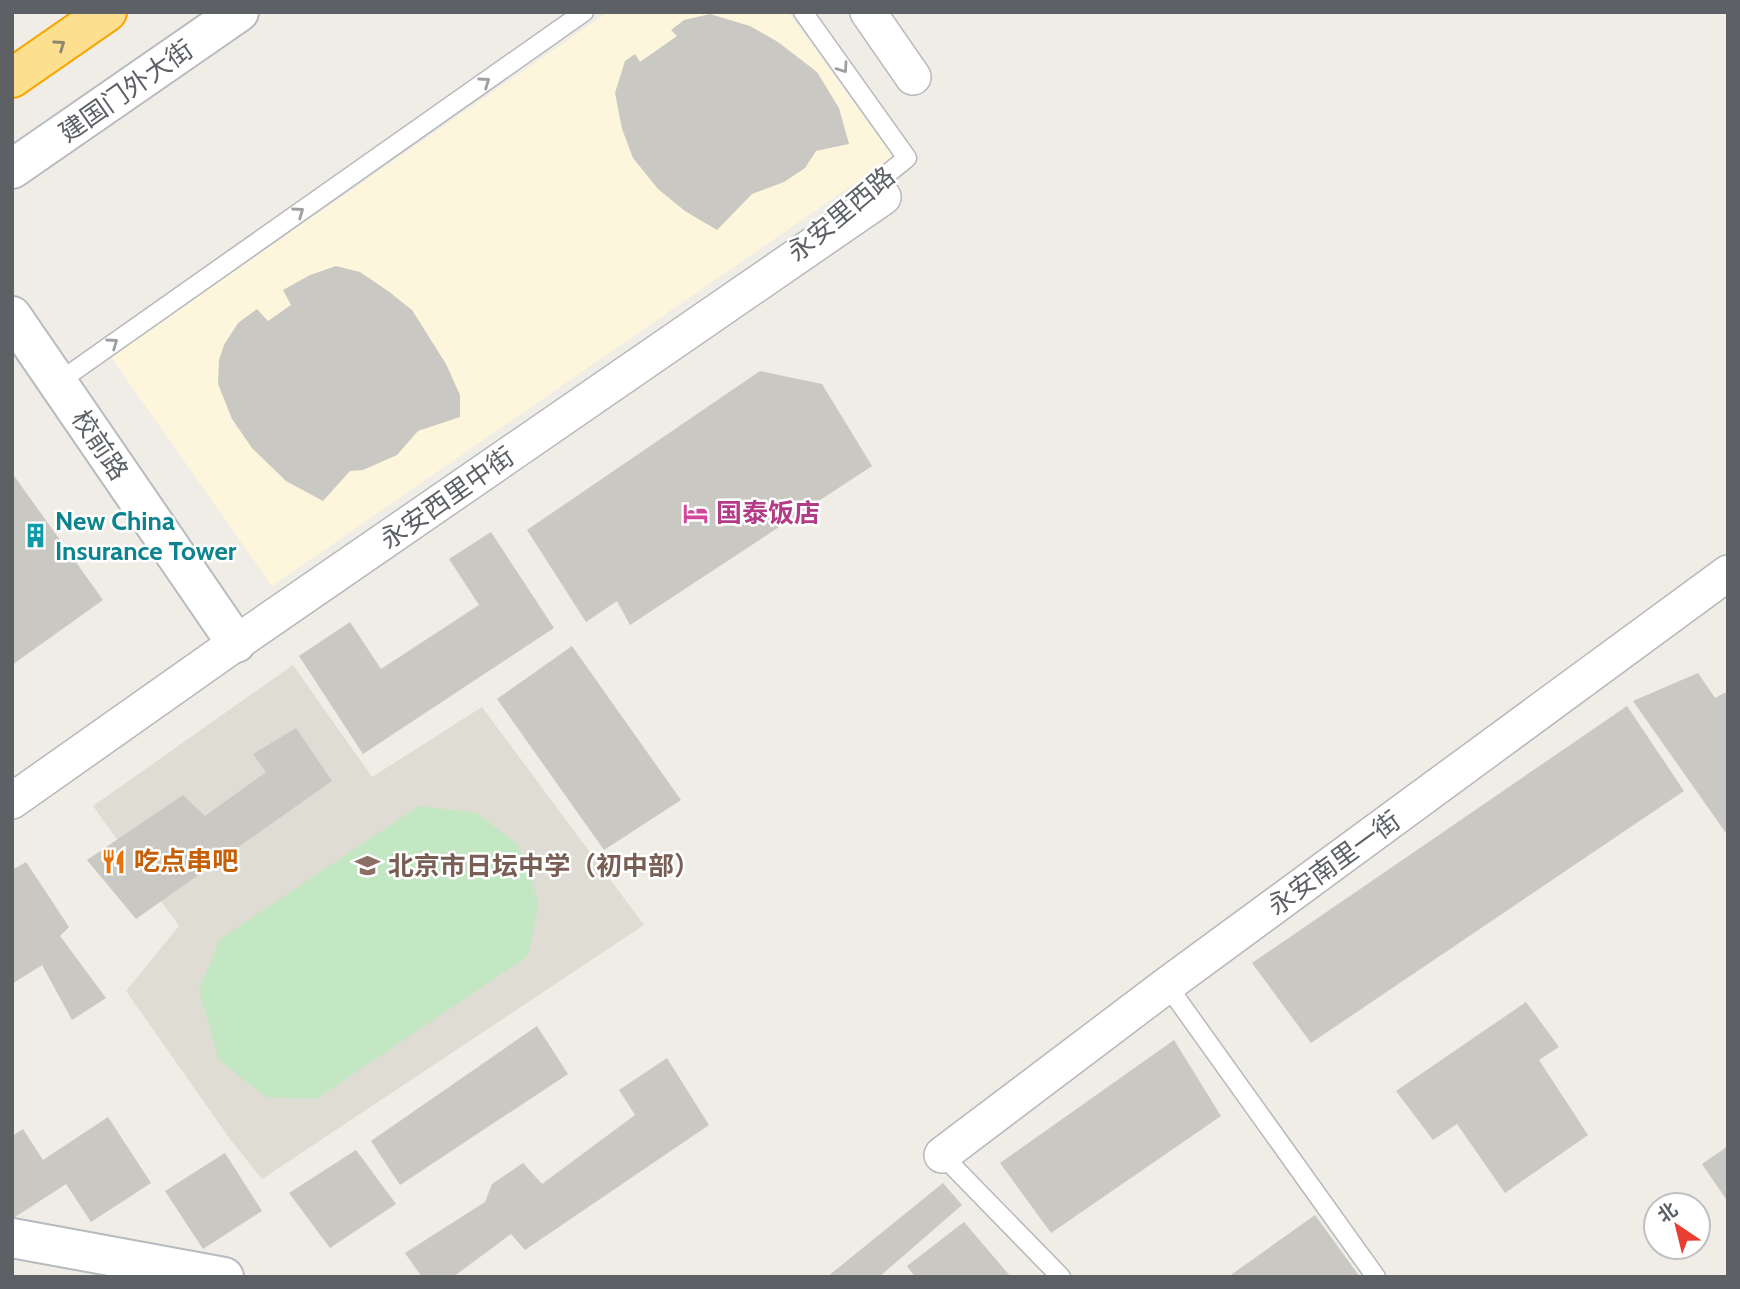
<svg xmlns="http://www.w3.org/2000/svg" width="1740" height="1289" viewBox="0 0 1740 1289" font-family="Cabin,'Noto Sans SC',sans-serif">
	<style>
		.commercial { fill: #fef6dc }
		.education { fill: #dfdcd3 }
		.green { fill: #c2e7c2 }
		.building { fill: #cac8c2 }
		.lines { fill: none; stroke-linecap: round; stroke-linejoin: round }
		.lane-casing { stroke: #b6b8bc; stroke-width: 21 }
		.street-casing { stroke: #b6b8bc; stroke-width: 38 }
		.secondary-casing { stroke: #b7babf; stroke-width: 42 }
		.highway-casing { stroke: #f5a600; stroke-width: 42 }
		.lane { stroke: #fff; stroke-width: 18 }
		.street { stroke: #fff; stroke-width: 35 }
		.secondary { stroke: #fff; stroke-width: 38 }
		.highway { stroke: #fde08f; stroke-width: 38 }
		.oneway { stroke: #8d8772 }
		.oneway2 { stroke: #9ea0a3 }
		.labels { text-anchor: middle; stroke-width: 5; stroke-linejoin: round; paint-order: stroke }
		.street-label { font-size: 26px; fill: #5d6166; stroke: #fff }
		.hotel-label { font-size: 26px; font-weight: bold; fill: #b23c85; stroke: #fff; text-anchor: start }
		.culture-label { font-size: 26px; font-weight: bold; fill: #0d838f; stroke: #fff; text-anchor: start }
		.food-label { font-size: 26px; font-weight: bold; fill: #c56008; stroke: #fff; text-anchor: start }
		.education-label { font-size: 26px; font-weight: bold; fill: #785e54; stroke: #fff; text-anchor: start }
	</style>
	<rect width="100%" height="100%" fill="#efede5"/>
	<polygon class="commercial" points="608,12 788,12 893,157 272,586 111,357"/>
	<polygon class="education" points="293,665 372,777 482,707 644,925 262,1179 230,1139 126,991 179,926 93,806"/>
	<polygon class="green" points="419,806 477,813 518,845 539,903 528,956 316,1099 266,1097 219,1060 199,990 220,939"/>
	<g class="building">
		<polygon points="710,14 750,26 778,42 817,72 839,108 849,144 816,151 805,168 784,182 752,194 717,230 685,211 658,189 633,158 622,129 615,93 625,61 635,54 640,62 677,36 671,30 684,20"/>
		<polygon points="336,266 360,272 388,291 412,310 446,364 460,395 460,417 418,431 397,455 363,470 350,471 323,501 286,481 252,448 232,419 218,384 219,360 224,345 238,323 257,309 268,321 291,305 283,290 310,275"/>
		<polygon points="760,371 822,384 872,466 630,625 617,601 586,622 527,530"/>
		<polygon points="12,473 103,600 12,665"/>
		<polygon points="491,532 554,628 363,754 299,656 350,622 381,669 479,605 449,559"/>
		<polygon points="572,646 681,800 604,850 497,699"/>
		<polygon points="1698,673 1715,698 1728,691 1728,836 1633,701"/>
		<polygon points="1627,706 1684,791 1311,1043 1252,963"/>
		<polygon points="296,728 332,781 136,919 87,860 183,795 205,816 266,772 253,754"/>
		<polygon points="26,862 69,927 60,936 106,998 72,1020 42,965 12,984 12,870"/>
		<polygon points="1526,1002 1559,1047 1539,1060 1588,1135 1505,1193 1457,1124 1433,1140 1396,1091"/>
		<polygon points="537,1026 568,1074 400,1185 371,1141"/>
		<polygon points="1174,1040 1221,1116 1051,1233 1000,1163"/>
		<polygon points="667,1058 709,1125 525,1250 511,1234 453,1277 422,1277 405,1253 485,1202 492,1184 523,1163 542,1184 635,1115 619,1090"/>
		<polygon points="108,1117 151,1183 91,1222 66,1184 12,1219 12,1136 23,1129 43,1160"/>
		<polygon points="1728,1146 1728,1202 1702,1164"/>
		<polygon points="356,1150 396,1204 330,1248 289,1193"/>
		<polygon points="225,1153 262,1211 203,1249 165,1191"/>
		<polygon points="943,1183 962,1205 879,1277 827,1277"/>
		<polygon points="1315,1215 1360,1277 1228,1277"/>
		<polygon points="964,1222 1011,1277 915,1277 907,1266"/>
	</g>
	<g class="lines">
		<defs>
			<g id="lane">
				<polyline points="803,12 907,158 861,195"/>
				<polyline points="57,383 584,12"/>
				<polyline points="1167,985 1376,1277"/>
				<polyline points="942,1155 1061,1277"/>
			</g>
			<g id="street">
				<polyline points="868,12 913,77"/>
				<polyline points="12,801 236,643 883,197"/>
				<polyline points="942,1155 1167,985 1728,573"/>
			</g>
			<g id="secondary">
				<polyline points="12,169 239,12"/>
				<polyline points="12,316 236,643"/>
				<polyline points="12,1238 224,1277"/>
			</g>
			<polyline id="highway" points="12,78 107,12"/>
		</defs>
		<use href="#lane" class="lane-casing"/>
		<use href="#street" class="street-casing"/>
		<use href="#secondary" class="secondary-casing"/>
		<use href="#highway" class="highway-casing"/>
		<use href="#lane" class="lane"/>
		<use href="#street" class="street"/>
		<use href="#secondary" class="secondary"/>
		<use href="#highway" class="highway"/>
	</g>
	<defs><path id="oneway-chevron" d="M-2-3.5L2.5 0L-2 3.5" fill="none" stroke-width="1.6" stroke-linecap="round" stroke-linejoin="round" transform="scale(1.75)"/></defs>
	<use class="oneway" href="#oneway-chevron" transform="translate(60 45) rotate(-35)"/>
	<g class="oneway2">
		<use href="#oneway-chevron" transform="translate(843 68) rotate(55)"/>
		<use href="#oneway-chevron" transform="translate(485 82) rotate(-35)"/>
		<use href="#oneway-chevron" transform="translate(299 212) rotate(-35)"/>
		<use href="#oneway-chevron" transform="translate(113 343) rotate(-35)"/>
	</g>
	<defs>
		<symbol id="hotel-bare" viewBox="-9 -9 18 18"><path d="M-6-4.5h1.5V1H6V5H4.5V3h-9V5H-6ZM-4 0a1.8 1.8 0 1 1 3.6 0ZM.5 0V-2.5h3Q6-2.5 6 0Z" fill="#d1479c" stroke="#fff" stroke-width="2.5" paint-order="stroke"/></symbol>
		<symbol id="building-bare" viewBox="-9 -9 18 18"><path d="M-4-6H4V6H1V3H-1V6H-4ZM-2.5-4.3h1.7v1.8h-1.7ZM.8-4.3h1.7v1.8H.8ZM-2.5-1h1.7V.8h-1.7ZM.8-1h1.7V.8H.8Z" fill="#0f9aa8" stroke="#fff" stroke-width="2.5" paint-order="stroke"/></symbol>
		<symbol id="restaurant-bare" viewBox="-9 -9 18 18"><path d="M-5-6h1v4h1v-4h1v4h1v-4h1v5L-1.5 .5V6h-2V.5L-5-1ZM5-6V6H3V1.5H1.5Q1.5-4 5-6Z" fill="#e8710a" stroke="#fff" stroke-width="2.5" paint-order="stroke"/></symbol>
		<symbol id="school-bare" viewBox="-9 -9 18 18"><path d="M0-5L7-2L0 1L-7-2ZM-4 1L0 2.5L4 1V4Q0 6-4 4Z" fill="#8d6e63" stroke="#fff" stroke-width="2.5" paint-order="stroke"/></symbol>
	</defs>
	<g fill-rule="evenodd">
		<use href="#hotel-bare" x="678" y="496" width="35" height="35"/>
		<use href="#building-bare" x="18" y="518" width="35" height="35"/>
		<use href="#restaurant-bare" x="96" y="844" width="35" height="35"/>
		<use href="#school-bare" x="350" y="848" width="35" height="35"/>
	</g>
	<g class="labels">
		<g class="street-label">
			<text transform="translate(126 91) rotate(-35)" y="9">建国门外大街</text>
			<text transform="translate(841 214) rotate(-40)" y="9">永安里西路</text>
			<text transform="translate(100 445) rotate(56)" y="9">校前路</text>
			<text transform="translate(447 498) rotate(-35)" y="9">永安西里中街</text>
			<text transform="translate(1334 863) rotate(-36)" y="9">永安南里一街</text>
		</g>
		<g class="hotel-label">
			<text x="716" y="522">国泰饭店</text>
		</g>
		<g class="culture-label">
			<text x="55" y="530">New China<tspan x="55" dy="30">Insurance Tower</tspan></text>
		</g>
		<g class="food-label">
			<text x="134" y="870">吃点串吧</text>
		</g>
		<g class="education-label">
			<text x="388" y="875">北京市日坛中学（初中部）</text>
		</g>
	</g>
	<rect width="1740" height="1289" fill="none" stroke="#5d6166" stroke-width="28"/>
	<g transform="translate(1677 1226) rotate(325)"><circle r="33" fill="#ffffff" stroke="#bec0c2" stroke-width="2"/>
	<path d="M0-5L12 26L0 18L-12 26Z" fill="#ea3d31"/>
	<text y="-10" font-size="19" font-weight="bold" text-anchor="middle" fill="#5d6166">北</text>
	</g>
</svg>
